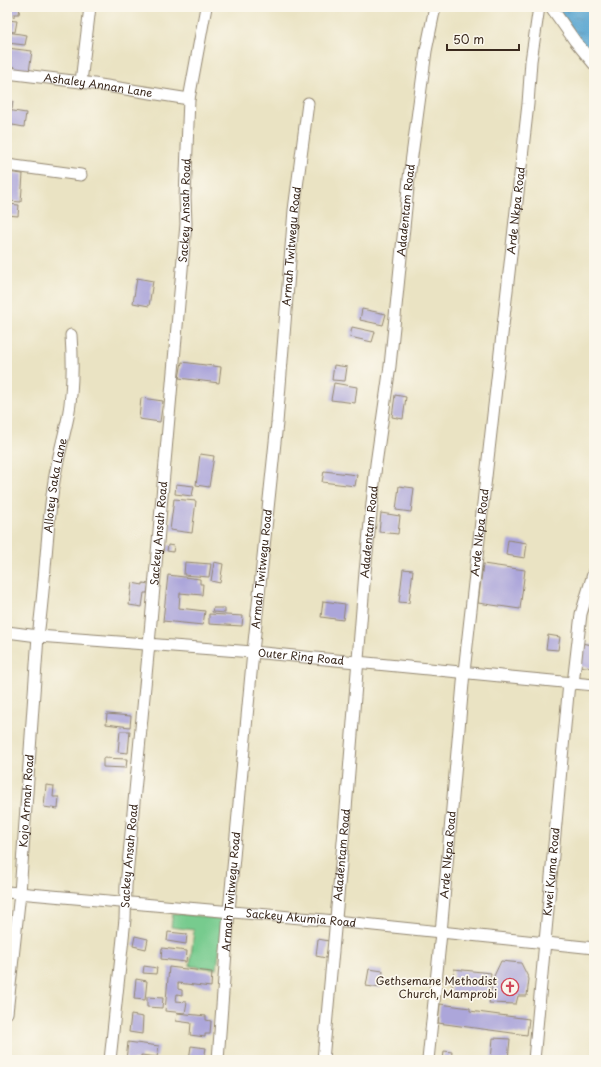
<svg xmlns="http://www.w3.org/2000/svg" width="601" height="1067" viewBox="0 0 601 1067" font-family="'Playpen Sans',sans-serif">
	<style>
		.grass { fill: #77cb8e; stroke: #597a56 }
		.water { fill: url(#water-ripples); stroke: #496777 }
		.building { fill: #aca6da }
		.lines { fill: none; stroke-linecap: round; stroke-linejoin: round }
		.minor-casing { stroke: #928670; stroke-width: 13 }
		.minor { stroke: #fff; stroke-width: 11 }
		.labels { text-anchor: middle; stroke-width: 3.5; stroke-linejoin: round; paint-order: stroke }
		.street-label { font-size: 11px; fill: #3b2a1e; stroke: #fbf7ec }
		.poi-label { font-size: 11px; fill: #3b2a1e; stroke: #fbf7ec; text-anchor: end }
	</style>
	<defs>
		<pattern id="water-ripples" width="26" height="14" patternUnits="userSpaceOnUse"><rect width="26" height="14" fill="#57a4d0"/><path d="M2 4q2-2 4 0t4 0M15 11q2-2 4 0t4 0" fill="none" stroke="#4986a8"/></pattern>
	</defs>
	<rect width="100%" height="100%" fill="#fbf7ec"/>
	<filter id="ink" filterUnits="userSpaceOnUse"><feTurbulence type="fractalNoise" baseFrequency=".025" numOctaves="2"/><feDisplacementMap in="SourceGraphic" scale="8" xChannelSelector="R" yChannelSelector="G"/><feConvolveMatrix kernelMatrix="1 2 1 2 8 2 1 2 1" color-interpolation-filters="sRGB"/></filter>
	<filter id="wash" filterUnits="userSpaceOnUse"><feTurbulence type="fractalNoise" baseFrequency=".012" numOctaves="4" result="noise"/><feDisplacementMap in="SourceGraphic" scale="16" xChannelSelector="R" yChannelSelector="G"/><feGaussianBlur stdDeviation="0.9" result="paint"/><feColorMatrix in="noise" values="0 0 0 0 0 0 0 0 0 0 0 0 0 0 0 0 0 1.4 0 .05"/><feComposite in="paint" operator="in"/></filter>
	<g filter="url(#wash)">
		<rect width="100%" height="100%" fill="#eae3c3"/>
		<polygon class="grass" points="173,913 223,919 217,969 190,966 194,930 171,927"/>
		<polygon class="water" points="555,7 594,7 594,60"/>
		<g id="blocks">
			<g class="building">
				<polygon points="7,7 20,7 19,14 14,14 14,17 11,16 11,13 7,13"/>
				<polygon points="7,20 17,21 15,32 7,31"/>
				<polygon points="7,32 27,35 25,45 7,43"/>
				<polygon points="7,48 32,51 29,72 14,70 14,66 13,71 7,70"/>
				<polygon points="7,100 13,101 12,109 7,108"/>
				<polygon points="7,110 26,113 24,127 7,124"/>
				<polygon points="7,172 23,174 21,202 7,201"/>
				<polygon points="7,204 19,205 18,216 7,215"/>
				<polygon points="137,278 153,281 149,306 133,303"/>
				<polygon points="362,309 386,314 383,325 360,320"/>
				<polygon points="352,327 375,332 372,342 350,337"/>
				<polygon points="182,362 221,367 219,383 179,378"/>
				<polygon points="334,365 347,367 345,381 332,380"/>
				<polygon points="334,383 357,387 355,403 331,400"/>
				<polygon points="395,395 406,397 403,419 392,417"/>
				<polygon points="141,398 163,401 160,422 139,419"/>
				<polygon points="200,454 214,456 209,487 196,485"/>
				<polygon points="324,471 357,475 355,486 322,482"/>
				<polygon points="176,484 194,486 192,496 175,494"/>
				<polygon points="399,486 414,488 411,512 396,510"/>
				<polygon points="174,499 196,501 192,533 170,530"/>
				<polygon points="381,513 400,516 398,534 379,532"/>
				<polygon points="508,540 527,543 525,558 506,555"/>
				<polygon points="168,545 174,546 173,552 167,551"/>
				<polygon points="185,562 211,564 209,577 184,575"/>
				<polygon points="214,562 223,564 220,583 211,581"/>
				<polygon points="483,564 525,570 520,609 478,603"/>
				<polygon points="403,569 413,570 409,603 399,602"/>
				<polygon points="168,575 200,579 200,584 203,584 202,595 180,593 179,608 205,611 203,625 163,621"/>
				<polygon points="132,583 143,585 143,583 149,584 147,593 144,593 142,607 129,605"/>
				<polygon points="323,601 345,604 343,620 321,617"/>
				<polygon points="213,608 225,608 225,613 212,612"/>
				<polygon points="209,614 243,616 242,626 209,624"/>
				<polygon points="548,635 560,637 558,650 546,649"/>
				<polygon points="580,643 594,645 594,668 577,666"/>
				<polygon points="107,714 131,716 130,727 106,724"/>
				<polygon points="120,731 130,731 128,753 118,752"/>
				<polygon points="103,758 127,759 126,768 103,767"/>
				<polygon points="46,785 54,786 53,797 59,797 58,809 44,807"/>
				<polygon points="168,932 187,934 186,944 167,941"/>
				<polygon points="135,936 148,939 146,949 133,946"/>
				<polygon points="318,939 329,941 326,958 316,956"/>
				<polygon points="162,948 187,951 186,962 161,959"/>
				<polygon points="501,961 521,963 529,979 527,996 518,996 516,1004 489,1003 494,976"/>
				<polygon points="144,966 157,968 156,974 143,973"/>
				<polygon points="169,967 212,972 211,987 178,983 178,989 182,990 182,995 177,994 176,1001 187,1002 185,1013 165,1011"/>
				<polygon points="369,969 383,971 381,988 366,986"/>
				<polygon points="454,969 491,973 488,998 451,994"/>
				<polygon points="136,979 147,981 145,1000 134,999"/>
				<polygon points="147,997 163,998 162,1008 147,1007"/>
				<polygon points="440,1004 470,1008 470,1011 529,1019 527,1035 438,1023"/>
				<polygon points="177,1013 206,1016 206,1020 211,1021 210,1034 205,1034 205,1037 190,1035 191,1023 176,1021"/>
				<polygon points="131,1015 143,1017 142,1034 129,1032"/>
				<polygon points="493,1038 510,1039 508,1060 491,1060"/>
				<polygon points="128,1042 159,1046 157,1057 141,1055 141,1060 126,1060"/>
				<polygon points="191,1046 206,1048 204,1060 189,1060"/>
				<polygon points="444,1051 452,1052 451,1060 443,1060"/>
			</g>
		</g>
	</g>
	<g filter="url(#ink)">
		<use href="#blocks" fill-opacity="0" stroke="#928670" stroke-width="1"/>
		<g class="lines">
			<defs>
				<g id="minor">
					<polyline points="551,7 575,41 594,64"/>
					<path id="s1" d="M7 73 81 82 189 99"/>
					<polyline points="81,82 90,7"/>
					<polyline points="7,165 81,175"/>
					<path id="s2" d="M7 632 38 636 253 652 594 685"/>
					<polyline points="573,684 581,614 594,571"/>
					<path id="s3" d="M7 892 335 921 594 948"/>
					<path id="s4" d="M7 1013 20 893 38 636C45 587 46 537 53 488 56 464 63 441 68 417 73 390 73 363 71 335"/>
					<path id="s5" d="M110 1060 125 919 126 886 149 644 186 224 185 197 189 99 206 7"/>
					<path id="s6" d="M218 1060 229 911 253 652 277 423 294 210 308 103"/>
					<path id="s7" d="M323 1060 346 809 365 572 376 464 390 366 409 178 426 51 435 7"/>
					<path id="s8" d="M428 1060 441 933 464 672 528 104 531 61 539 7"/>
					<path id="s9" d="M534 1060 569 683"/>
				</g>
			</defs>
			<use href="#minor" class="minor-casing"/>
			<use href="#minor" class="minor"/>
		</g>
	</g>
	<defs>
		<symbol id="church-ring" viewBox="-11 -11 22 22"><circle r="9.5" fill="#fbf7ec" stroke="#d1495b" stroke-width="1.5"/><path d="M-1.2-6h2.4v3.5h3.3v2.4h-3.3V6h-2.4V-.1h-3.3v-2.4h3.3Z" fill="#d1495b"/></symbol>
	</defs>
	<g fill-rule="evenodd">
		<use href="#church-ring" x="500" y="977" width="20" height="20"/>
	</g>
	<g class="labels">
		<g class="street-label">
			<text dy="4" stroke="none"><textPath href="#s1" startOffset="92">Ashaley Annan Lane</textPath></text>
			<text dy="4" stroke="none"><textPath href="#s5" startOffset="853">Sackey Ansah Road</textPath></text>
			<text dy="4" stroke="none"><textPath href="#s7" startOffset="854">Adadentam Road</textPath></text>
			<text dy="4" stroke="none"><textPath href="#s8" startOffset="854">Arde Nkpa Road</textPath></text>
			<text dy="4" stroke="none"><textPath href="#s6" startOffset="817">Armah Twitwegu Road</textPath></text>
			<text dy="4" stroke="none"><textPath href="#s4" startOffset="530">Allotey Saka Lane</textPath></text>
			<text dy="4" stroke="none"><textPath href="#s7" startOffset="530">Adadentam Road</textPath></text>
			<text dy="4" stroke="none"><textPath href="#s5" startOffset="529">Sackey Ansah Road</textPath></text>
			<text dy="4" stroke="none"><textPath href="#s8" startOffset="530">Arde Nkpa Road</textPath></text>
			<text dy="4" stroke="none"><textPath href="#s6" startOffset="493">Armah Twitwegu Road</textPath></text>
			<text dy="4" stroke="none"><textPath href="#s2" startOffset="295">Outer Ring Road</textPath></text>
			<text dy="4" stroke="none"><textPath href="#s4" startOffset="213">Kojo Armah Road</textPath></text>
			<text dy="4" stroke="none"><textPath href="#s7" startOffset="206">Adadentam Road</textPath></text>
			<text dy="4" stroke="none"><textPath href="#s8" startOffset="206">Arde Nkpa Road</textPath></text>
			<text dy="4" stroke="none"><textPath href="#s5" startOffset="205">Sackey Ansah Road</textPath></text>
			<text dy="4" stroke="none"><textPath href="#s9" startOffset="189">Kwei Kuma Road</textPath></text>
			<text dy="4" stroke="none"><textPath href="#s6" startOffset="169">Armah Twitwegu Road</textPath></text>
			<text dy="4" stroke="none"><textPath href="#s3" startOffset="295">Sackey Akumia Road</textPath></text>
		</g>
		<g class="poi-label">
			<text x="497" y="985">Gethsemane Methodist<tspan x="497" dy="13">Church, Mamprobi</tspan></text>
		</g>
	</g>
	<rect width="601" height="1067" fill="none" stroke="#fbf7ec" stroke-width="24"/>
	<path d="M447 44v6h72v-6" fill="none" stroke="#3b2a1e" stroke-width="2"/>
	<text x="453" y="44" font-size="12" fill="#3b2a1e" stroke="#fbf7ec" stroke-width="3" paint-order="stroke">50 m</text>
</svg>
